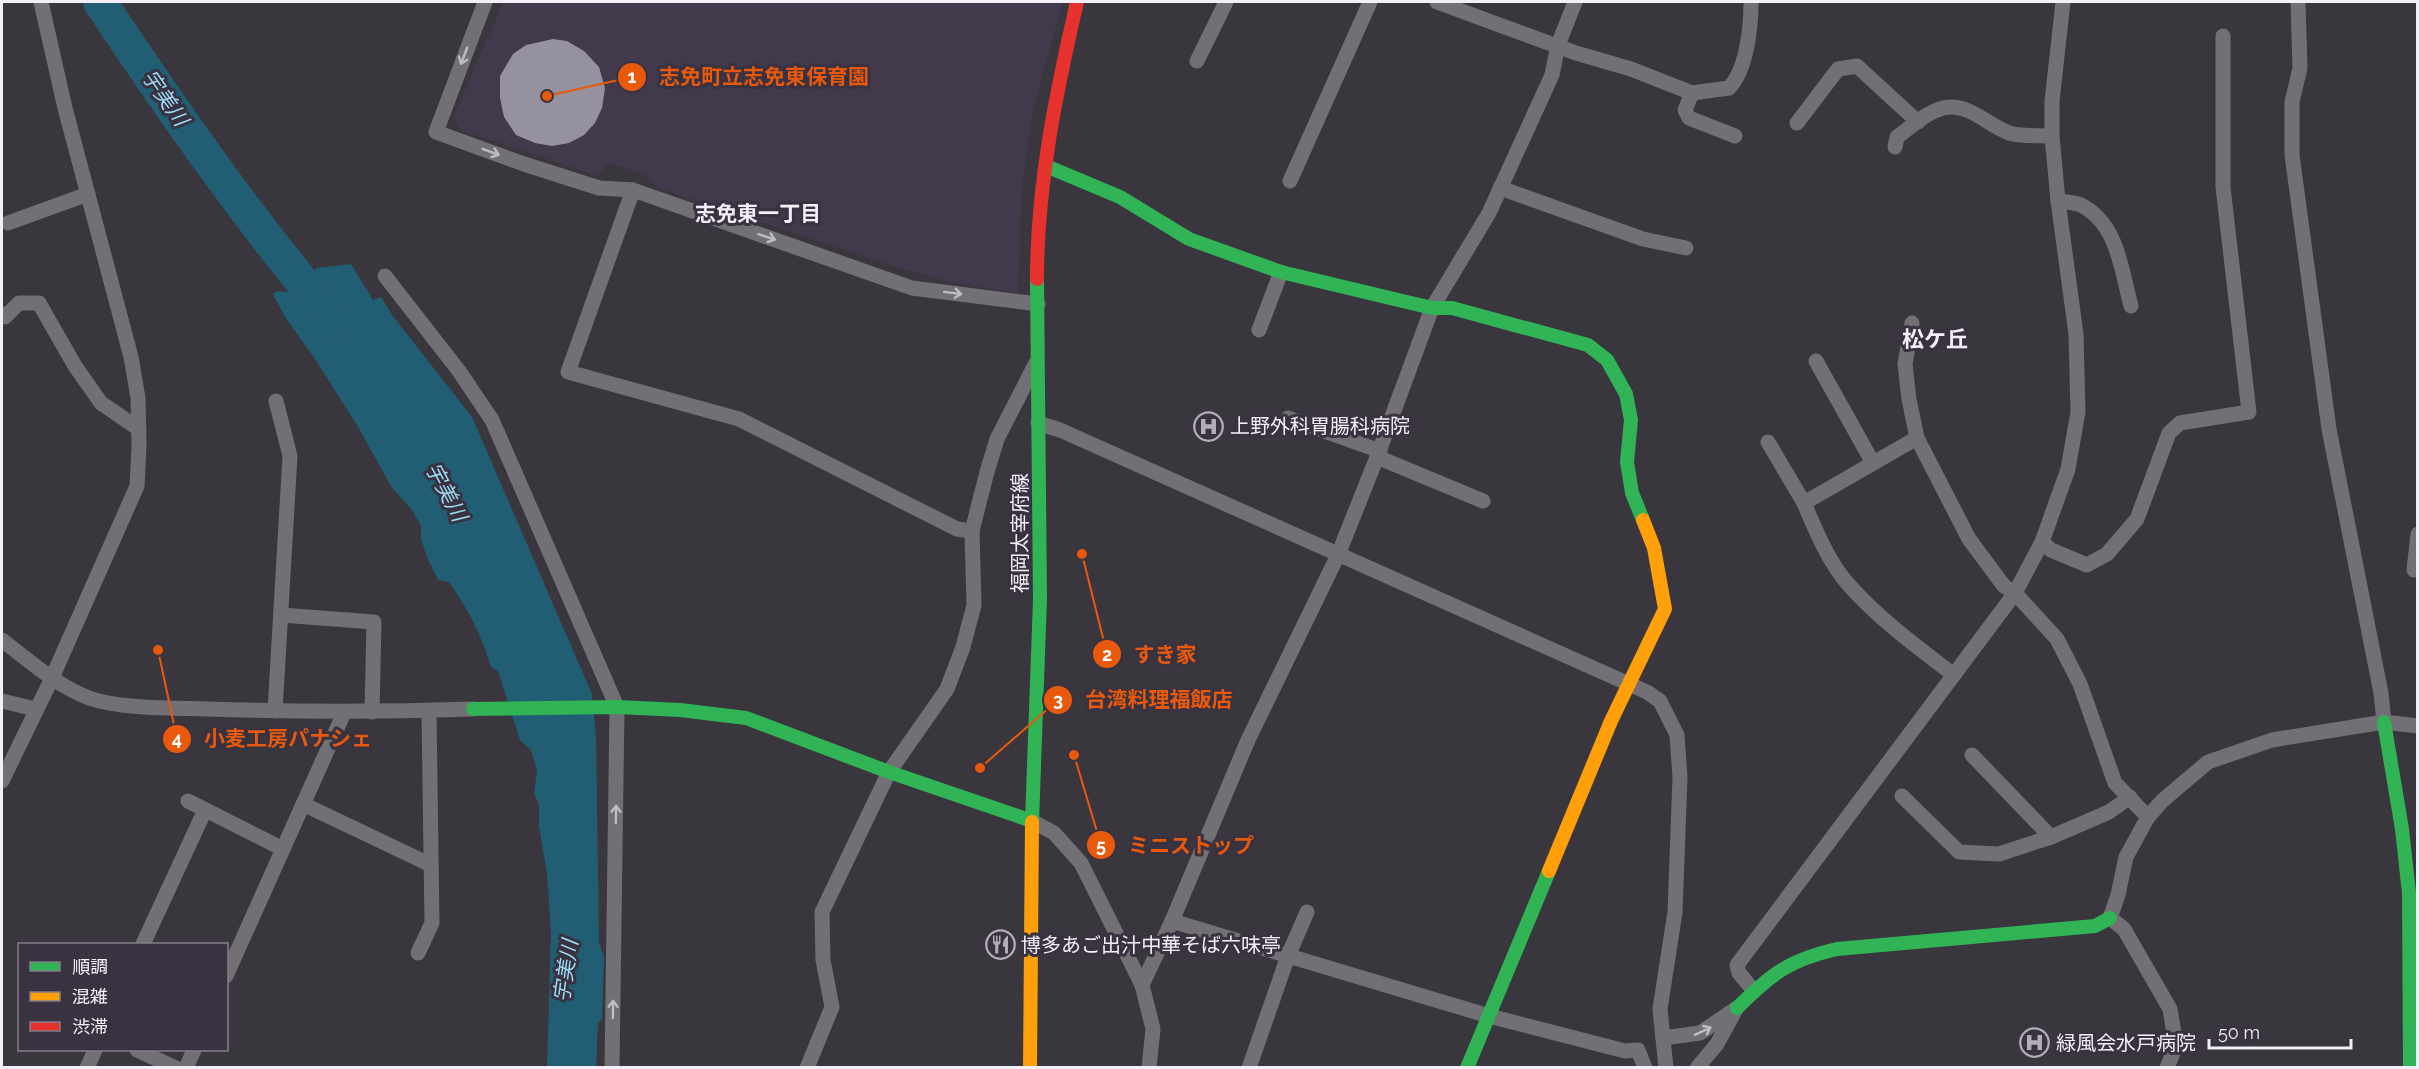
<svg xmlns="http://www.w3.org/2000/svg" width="2419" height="1069" viewBox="0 0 2419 1069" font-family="Raleway,'Noto Sans JP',sans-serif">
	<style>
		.built { fill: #42394d }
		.water { fill: #215d73 }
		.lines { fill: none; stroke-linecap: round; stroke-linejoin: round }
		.river { stroke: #215d73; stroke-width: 34 }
		.building { fill: #96919e }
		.street { stroke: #727075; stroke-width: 15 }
		.fast { stroke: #30b455; stroke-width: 14 }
		.slow { stroke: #ff9f0a; stroke-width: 14 }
		.jam { stroke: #e5322d; stroke-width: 14 }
		.oneway { stroke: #bfbcc4 }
		.labels { text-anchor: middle; stroke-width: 6; stroke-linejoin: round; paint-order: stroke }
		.poi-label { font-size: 20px; fill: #f3eff9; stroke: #383241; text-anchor: start }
		.street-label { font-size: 20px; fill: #f3eff9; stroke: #383241 }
		.water-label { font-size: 21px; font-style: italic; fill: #9bdbf4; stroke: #383241 }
		.neighbourhood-label { font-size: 21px; font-weight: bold; fill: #f3eff9; stroke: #383241 }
		.quarter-label { font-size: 22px; font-weight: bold; fill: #f3eff9; stroke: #383241 }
		.leader { fill: none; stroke: #e8590c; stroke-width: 2 }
		.callout-dot { fill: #e8590c; stroke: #383241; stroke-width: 2 }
		.mark-label { font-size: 18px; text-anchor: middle; font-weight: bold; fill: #fff }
		.callout-label { font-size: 21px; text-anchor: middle; font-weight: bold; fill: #e8590c; stroke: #383241; stroke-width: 6; stroke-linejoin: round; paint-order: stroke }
	</style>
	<rect width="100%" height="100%" fill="#39363e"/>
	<polygon class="built" points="503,2 1063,2 1034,106 1022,184 1018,293 954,283 896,267 658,188 647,176 608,162 598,176 460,130 454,116"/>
	<path class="water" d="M351 264 373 300 381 297 392 315 472 417 592 694 596 737 599 942 604 957 602 1019 598 1023 596 1067H547L551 931 547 874 539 826V804L534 794 537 771 531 750 520 740 498 671 491 667C482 636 468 609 449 582L438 580 427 557 421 539V526L412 510 392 488 360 430 315 359 285 317 273 294 278 291C302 294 309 291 316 268Z"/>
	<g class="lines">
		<path class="river" d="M100 2C174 113 250 222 337 324"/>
	</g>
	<polygon class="building" points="553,39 567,41 584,51 599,67 605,88 602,108 595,123 584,135 569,143 552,146 535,143 516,135 504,117 500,98 500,76 513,54 526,45"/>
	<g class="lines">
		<g class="street">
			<polyline points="485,2 436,132 524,164 599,188 633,190 912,288 1038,304"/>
			<path d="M1437 2 1576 53 1631 69 1692 93 1729 88C1747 69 1751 27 1751 2"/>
			<polyline points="2298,2 2300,68 2292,102 2292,155 2329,429 2381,693 2384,722"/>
			<polyline points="1197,61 1226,2"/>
			<polyline points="1692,93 1685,110 1689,118 1735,136"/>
			<polyline points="1797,123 1838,69 1857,66 1918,122"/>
			<path d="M1895 147 1897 137C1912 126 1931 108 1950 107 1971 106 1990 126 2009 133 2022 137 2038 135 2052 136"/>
			<polyline points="1290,181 1370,2"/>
			<polyline points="1500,188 1643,239 1686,248"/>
			<polyline points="633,190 568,372 739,419 957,529 972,531"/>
			<path d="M2058 201C2065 202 2074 202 2081 205 2118 224 2121 269 2131 306"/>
			<polyline points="8,223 88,194"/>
			<polyline points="385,276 459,371 492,420 617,707 612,1068"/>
			<polyline points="2,314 5,317 19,303 39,303 75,366 101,403 139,429"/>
			<polyline points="1912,323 1905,364 1909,399 1917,438 1969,539 2004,586 2015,593 2057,639 2080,684 2115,783 2148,817"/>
			<polyline points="1259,330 1281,272"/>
			<polyline points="1816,361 1873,463"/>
			<polyline points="1288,418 1380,451"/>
			<polyline points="1038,423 1060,430 1647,692 1660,701 1677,735 1680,777 1675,912 1660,1009 1666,1068"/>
			<path d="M1917 438 1804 503C1816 531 1828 561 1848 584 1879 619 1917 647 1954 675"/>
			<polyline points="1768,442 1804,503"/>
			<polyline points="1377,457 1483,501"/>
			<polyline points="2042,542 2051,550 2087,565 2107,554 2137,519 2169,433 2180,423 2249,412 2223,187 2223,36"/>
			<polyline points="2414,570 2418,534"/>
			<polyline points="281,615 374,622 372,712"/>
			<path d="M2 640C29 661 56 685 89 698 120 709 173 708 207 709 296 712 384 712 473 709"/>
			<polyline points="2,701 35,709"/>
			<polyline points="275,711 290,456 276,401"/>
			<polyline points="1972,755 2051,837"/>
			<polyline points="2,781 52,678 137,486 139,446 138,398 131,357 65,108 41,2"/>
			<polyline points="1902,796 1959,852 1999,854 2051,837 2109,812 2130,797"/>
			<polyline points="188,801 283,849"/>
			<polyline points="303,804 431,865"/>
			<polyline points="1032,821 1054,833 1081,863 1142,985 1153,1029 1149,1068"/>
			<polyline points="1172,921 1489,1016 1625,1051 1638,1050 1645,1068"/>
			<polyline points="143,944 205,810"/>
			<polyline points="418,953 432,923 429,711"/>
			<polyline points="226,976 344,713"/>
			<polyline points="1142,985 1172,921 1248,740 1338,555 1377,457 1432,308 1489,213 1552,75 1558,45 1575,2"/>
			<polyline points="1754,991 1739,973 1737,965 2015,593 2042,542 2068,469 2078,412 2076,334 2058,201 2052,136 2052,101 2063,2"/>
			<polyline points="1663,1038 1700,1033 1737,1008"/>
			<polyline points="137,1050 176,1068"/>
			<polyline points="87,1068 95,1050"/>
			<polyline points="186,1068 194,1050"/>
			<polyline points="807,1068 832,1007 823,960 822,912 889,772 947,689 963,647 974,605 972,531 987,472 997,439 1036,363"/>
			<polyline points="1249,1068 1288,956 1307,912"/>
			<polyline points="1697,1068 1717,1044 1734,1013"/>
			<polyline points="2167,1068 2176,1045 2170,1009 2124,929 2110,918 2118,895 2126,857 2148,817 2162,801 2208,762 2272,740 2384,722 2418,726"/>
		</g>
		<g class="fast">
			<polyline points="1046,166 1120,197 1189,239 1281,272 1432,308 1452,308 1588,345 1607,360 1626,394 1631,420 1627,462 1632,493 1643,520"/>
			<polyline points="473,709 617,707 680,710 746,718 889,772 1032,821"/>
			<polyline points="2384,722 2402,829 2409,893 2410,1068"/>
			<polyline points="1032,822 1040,599 1037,279"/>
			<path d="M1737 1008C1771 974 1789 960 1837 949L2095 926 2110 918"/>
			<polyline points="1467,1068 1549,871"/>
		</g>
		<g class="slow">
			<polyline points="1549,871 1611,721 1665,609 1654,548 1643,520"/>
			<polyline points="1030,1068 1032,822"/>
		</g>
		<path class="jam" d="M1037 279C1037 185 1056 93 1077 2"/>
	</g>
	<defs><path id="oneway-shaft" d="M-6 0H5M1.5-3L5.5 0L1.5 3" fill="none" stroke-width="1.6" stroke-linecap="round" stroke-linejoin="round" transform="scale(1.5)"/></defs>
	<g class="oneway">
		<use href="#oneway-shaft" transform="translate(464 56) rotate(111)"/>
		<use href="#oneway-shaft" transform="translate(491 152) rotate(20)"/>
		<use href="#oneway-shaft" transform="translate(767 237) rotate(19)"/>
		<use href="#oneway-shaft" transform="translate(953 293) rotate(7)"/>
		<use href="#oneway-shaft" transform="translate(616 814) rotate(-89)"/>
		<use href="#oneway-shaft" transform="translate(613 1009) rotate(-89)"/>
		<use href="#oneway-shaft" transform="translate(1703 1031) rotate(-25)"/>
	</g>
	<defs>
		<symbol id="hospital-ring" viewBox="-11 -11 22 22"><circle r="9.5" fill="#383241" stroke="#b2aeb8" stroke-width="1.5"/><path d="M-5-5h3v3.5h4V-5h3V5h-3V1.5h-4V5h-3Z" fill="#b2aeb8"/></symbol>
		<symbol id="restaurant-ring" viewBox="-11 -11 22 22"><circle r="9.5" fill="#383241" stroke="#b2aeb8" stroke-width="1.5"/><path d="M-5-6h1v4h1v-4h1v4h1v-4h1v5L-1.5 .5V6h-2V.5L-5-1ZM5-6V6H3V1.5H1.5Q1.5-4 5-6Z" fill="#b2aeb8"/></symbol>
	</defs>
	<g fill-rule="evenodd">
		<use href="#hospital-ring" x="1192" y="410" width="33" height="33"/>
		<use href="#restaurant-ring" x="984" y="928" width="33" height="33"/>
		<use href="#hospital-ring" x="2018" y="1026" width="33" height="33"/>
	</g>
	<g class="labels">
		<g class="poi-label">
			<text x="1230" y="433">上野外科胃腸科病院</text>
			<text x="1021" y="952">博多あご出汁中華そば六味亭</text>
			<text x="2056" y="1050">緑風会水戸病院</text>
		</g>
		<g class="street-label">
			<text transform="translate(1020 533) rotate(-90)" y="7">福岡太宰府線</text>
		</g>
		<g class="water-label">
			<text transform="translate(165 98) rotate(55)" y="7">宇美川</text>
			<text transform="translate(446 492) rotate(62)" y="7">宇美川</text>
			<text transform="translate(566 971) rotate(-82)" y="7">宇美川</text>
		</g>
		<g class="neighbourhood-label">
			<text x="758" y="221">志免東一丁目</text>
		</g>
		<g class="quarter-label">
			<text x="1935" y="347">松ケ丘</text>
		</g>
	</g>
	<path class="leader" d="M547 96L632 77M1082 554L1107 654M980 768L1058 700M158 650L177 739M1074 755L1101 845"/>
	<g class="callout-dot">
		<circle cx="547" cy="96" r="6"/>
		<circle cx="1082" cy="554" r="6"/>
		<circle cx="980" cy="768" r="6"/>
		<circle cx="158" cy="650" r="6"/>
		<circle cx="1074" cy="755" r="6"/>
		<circle cx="632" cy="77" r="15"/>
		<circle cx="1107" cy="654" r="15"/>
		<circle cx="1058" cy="700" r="15"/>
		<circle cx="177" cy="739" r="15"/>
		<circle cx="1101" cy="845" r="15"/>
	</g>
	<g class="mark-label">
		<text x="632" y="83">1</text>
		<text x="1107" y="661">2</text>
		<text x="1058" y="706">3</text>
		<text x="177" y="745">4</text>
		<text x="1101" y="852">5</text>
	</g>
	<g class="callout-label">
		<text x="764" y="84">志免町立志免東保育園</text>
		<text x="1165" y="662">すき家</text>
		<text x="1159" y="707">台湾料理福飯店</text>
		<text x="288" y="746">小麦工房パナシェ</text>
		<text x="1191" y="853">ミニストップ</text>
	</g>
	<rect width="2419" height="1069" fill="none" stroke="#f3eff9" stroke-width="6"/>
	<rect x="18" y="943" width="210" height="108" fill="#383241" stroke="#837e8b" stroke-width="1.5"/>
	<rect x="30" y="962" width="30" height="9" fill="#30b455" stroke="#837e8b" stroke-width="1.5"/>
	<text x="72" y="973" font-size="18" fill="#f3eff9">順調</text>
	<rect x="30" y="992" width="30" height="9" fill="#ff9f0a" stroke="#837e8b" stroke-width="1.5"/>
	<text x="72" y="1003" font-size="18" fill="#f3eff9">混雑</text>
	<rect x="30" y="1022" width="30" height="9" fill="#e5322d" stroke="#837e8b" stroke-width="1.5"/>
	<text x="72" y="1033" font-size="18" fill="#f3eff9">渋滞</text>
	<path d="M2209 1039v9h142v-9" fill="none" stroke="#f3eff9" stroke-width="3"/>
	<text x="2218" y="1039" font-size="18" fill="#f3eff9" stroke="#383241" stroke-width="4.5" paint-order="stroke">50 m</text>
</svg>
